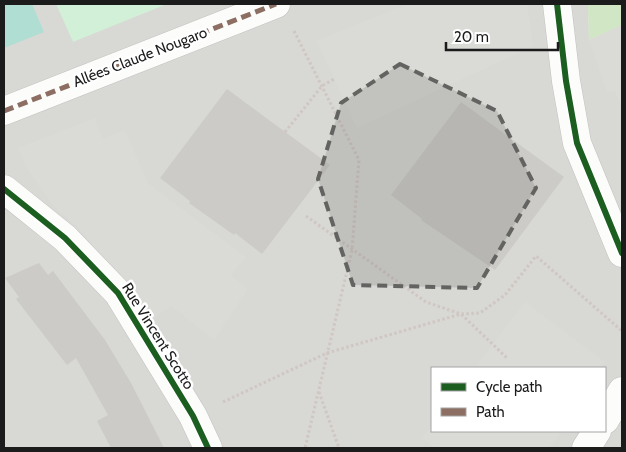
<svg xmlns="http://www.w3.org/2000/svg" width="626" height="452" viewBox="0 0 626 452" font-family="Cabin,sans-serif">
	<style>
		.residential { fill: #d8d8d5; fill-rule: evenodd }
		.grass { fill: #d0e6c4 }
		.park { fill: #d2efd7 }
		.pitch { fill: #b1ded3 }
		.parking { fill: #dadad7 }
		.building { fill: #cccbc7 }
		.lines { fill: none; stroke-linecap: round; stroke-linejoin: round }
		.pedestrian-casing { stroke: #c0c0be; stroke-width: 29 }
		.minor-casing { stroke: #c0c0be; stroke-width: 29 }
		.path { stroke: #d0c6c2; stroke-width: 3; stroke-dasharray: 2.5 2.5; stroke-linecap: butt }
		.pedestrian { stroke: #fcfcfb; stroke-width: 28 }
		.minor { stroke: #fcfcfb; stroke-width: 28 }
		.quiet { stroke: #8d6e63; stroke-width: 5; stroke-dasharray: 10 5; stroke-linecap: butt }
		.cycleway-casing { stroke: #fff; stroke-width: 9 }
		.cycleway { stroke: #1b5e20; stroke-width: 6 }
		.marked { fill: #636361; fill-opacity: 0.2; stroke: #636361; stroke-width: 4; stroke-dasharray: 10 6; stroke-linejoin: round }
		.labels { text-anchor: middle; stroke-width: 5; stroke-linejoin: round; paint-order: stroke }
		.street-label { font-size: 15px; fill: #1b1b1b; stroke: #fff }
	</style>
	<rect width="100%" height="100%" fill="#e9e9e4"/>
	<path class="residential" d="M4 4H588L589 40 622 25V448H4ZM432 368H605V431H432Z"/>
	<polygon class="grass" points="588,4 622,4 622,25 589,40"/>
	<polygon class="park" points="56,4 167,4 73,42"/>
	<polygon class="pitch" points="4,4 32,4 44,32 4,48"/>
	<g class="parking">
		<polygon points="407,4 527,4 533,46 357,128 317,41"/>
		<polygon points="622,25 622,106 615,92 607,92 589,40"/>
		<polygon points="95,118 103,139 125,130 148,183 246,257 231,275 248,289 214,340 171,306 149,322 78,228 54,207 27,169 18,148"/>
		<polygon points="525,302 605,362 601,368 475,368"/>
		<polygon points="432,424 432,431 562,431 549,448 435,448 422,438"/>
	</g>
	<g class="building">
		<polygon points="227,89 330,165 262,254 235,233 234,235 189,203 190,201 160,178"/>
		<polygon points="461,102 564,177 495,270 421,220 422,219 391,195"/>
		<polygon points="39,263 48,275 53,271 105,340 131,383 164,448 111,448 97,421 108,415 76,358 67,365 16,299 19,297 5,278"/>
	</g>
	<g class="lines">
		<defs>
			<polyline id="pedestrian" points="4,111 276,4"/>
			<g id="minor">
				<polyline points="557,4 566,81 577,143 622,253"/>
				<polyline points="4,189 65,238 118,293 193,416 208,448"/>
				<polyline points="605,420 622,391"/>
				<polyline points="586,448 597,431"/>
			</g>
		</defs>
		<use href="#pedestrian" class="pedestrian-casing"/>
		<use href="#minor" class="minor-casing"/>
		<g class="path">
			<polyline points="294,31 359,160 352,250 305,448"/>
			<polyline points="285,132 322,86 334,79"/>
			<polyline points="306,216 426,302 461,314 480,313 505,295 536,256 622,331"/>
			<polyline points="319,392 339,448"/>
			<polyline points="223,402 327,353 461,314 507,358"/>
		</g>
		<use href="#pedestrian" class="pedestrian"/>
		<use href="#minor" class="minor"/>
		<polyline class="quiet" points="4,111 276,4"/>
		<defs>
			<g id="cycleway">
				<polyline points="557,4 566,81 577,143 622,253"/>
				<polyline points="4,189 65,238 118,293 193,416 208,448"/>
			</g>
		</defs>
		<use href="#cycleway" class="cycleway-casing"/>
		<use href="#cycleway" class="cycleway"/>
	</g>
	<path class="marked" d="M400 64 497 111 536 188 477 288 353 285 318 179 341 103Z"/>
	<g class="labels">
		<g class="street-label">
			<text transform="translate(140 57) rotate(-21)" y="5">Allées Claude Nougaro</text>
			<text transform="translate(158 336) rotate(58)" y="5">Rue Vincent Scotto</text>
		</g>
	</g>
	<rect width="626" height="452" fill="none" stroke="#1b1b1b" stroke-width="10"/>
	<rect x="431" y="367" width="175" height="65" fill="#ffffff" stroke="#a4a4a4"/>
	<rect x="441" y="383" width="25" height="8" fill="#1b5e20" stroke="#a4a4a4"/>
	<text x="476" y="392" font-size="15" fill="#1b1b1b">Cycle path</text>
	<rect x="441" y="408" width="25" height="8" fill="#8d6e63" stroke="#a4a4a4"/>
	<text x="476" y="417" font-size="15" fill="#1b1b1b">Path</text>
	<path d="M446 42v8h112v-8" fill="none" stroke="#1b1b1b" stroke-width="2.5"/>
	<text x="454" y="42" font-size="15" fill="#1b1b1b" stroke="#ffffff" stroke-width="4" paint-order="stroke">20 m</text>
</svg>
